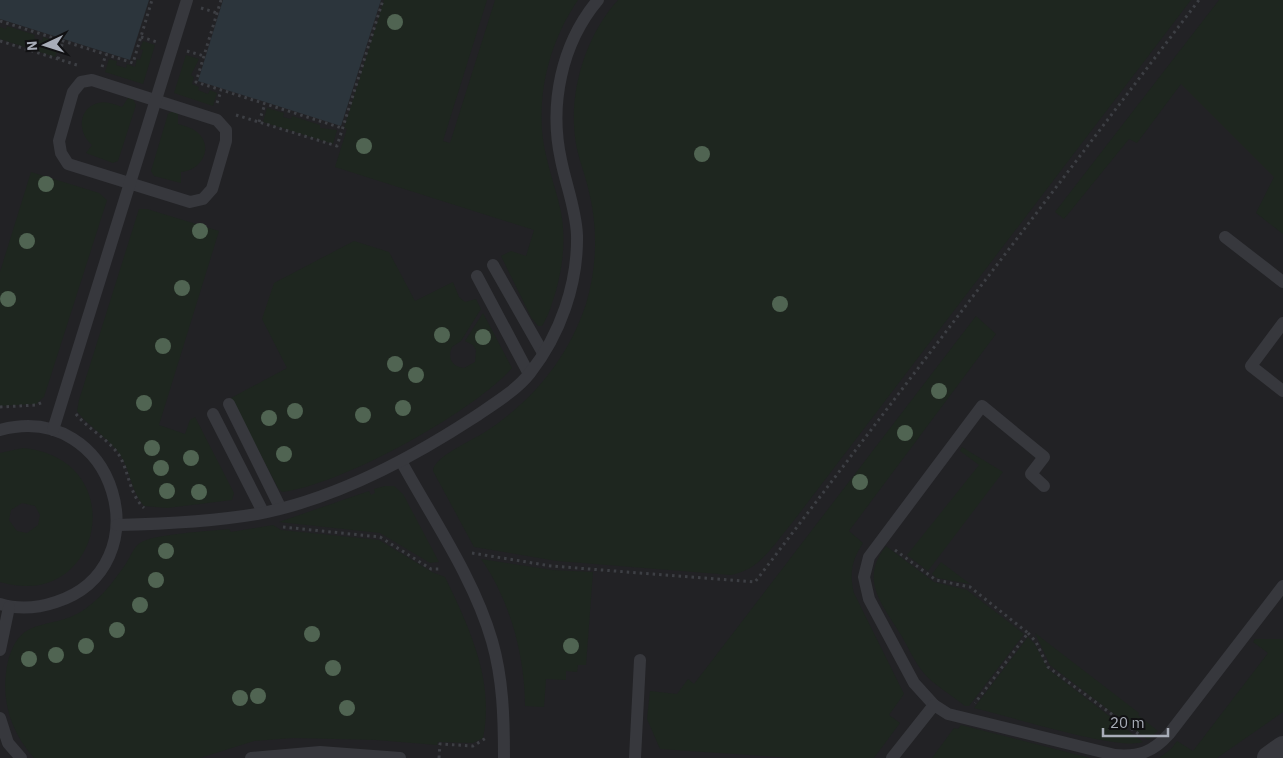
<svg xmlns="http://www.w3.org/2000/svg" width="1283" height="758" viewBox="0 0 1283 758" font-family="'IBM Plex Sans',sans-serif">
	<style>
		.built { fill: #222225 }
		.green { fill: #1e261f; fill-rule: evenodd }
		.water { fill: #2c353c }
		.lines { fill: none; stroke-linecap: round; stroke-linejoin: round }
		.path { stroke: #3d3f44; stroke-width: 3; stroke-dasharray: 2.5 4; stroke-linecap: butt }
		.lane { stroke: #37383d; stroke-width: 12 }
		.street { stroke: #37383d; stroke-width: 24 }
		.tree { fill: #506452 }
	</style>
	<rect width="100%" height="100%" fill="#161618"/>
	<polygon class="built" points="0,0 1222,0 1283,178 1283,758 0,758"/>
	<g class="green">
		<path d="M384 0H487L443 141 450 143 495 0H578C552 38 539 84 542 130 544 158 555 184 561 212 566 238 563 265 556 291 552 302 549 316 542 326H538L531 317 501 256 511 251 526 256 534 230 335 167 347 129 344 128Z"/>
		<path d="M618 0H1191L792 523C773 545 761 569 731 575L557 561 474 547 433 471C433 457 473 440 485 432 533 401 568 358 586 304 597 268 598 228 589 192 585 173 577 156 575 137 569 90 586 35 618 0Z"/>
		<polygon points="1219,0 1283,0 1283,234 1256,213 1274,177 1181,84 1137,143 1129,139 1064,219 1055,212"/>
		<polygon points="7,26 35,35 34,38 42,41 43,37 60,43 55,57 0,39 0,27 6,29"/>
		<polygon points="143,41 155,45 143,84 105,72 109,59 117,61 116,65 126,68 127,64 135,67 137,59 140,60 143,50 140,49"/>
		<polygon points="186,55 199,59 191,75 194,77 192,84 199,87 198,90 208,94 210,90 217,93 213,106 174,93"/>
		<path d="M128 98 133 99 136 105 118 161 113 163 86 153 92 145C78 133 77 109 98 103 106 101 114 104 122 107Z"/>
		<polygon points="267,108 284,113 283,117 291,119 292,116 320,125 320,128 337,130 333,144 263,122"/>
		<path d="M173 111 178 113V124C185 126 192 128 197 132 215 147 201 171 181 172V183L154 176 151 171 168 114Z"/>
		<polygon points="31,172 99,193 107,200 44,397 36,404 0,406 0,272"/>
		<path d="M139 209H147L219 231 159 425 185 434 190 420 195 417 234 493 232 500 167 508 144 506C131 491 130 469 119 453 109 439 82 420 77 411L79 400Z"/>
		<path d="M354 241 389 252 415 301 453 282 459 297 465 302 476 299 481 309 461 341 452 347C447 358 452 367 464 368L475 362 476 350 473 345 465 341 483 313 512 368C472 413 341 485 282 492L278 488 231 398 287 368 262 319 274 283Z"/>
		<path d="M976 316 996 334 849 531 863 543C852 560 849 573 854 593L904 694 889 715 900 723 874 758H792L660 749 647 719 650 691 677 694 688 679 694 684Z"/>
		<polygon points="962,447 1003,472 928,571 907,555 979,465 960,451"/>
		<path d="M23 448C134 459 102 613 0 582V453ZM22 503 35 506 40 515 38 525 27 533 17 531 9 520 11 510Z"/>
		<polygon points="385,486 394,486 403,494 439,562 430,563 380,533 279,522 369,491 371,495 375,493 374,489"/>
		<path d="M273 525 281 530 379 540 432 572 445 577C469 627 495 681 483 738L473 743 438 742 437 745 376 740 293 738 254 741 200 758H34C9 730 0 697 8 661 11 649 17 636 28 630 45 621 66 623 85 609 102 597 113 582 125 565 130 558 133 548 140 543 152 534 211 531 229 529L231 532Z"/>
		<path d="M886 546 934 582 967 590 1024 634 969 706H965C952 695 933 685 923 672 914 661 908 647 901 635 882 604 859 580 886 546Z"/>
		<path d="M481 559 552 570 593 572 586 665H578L577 672 566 671V680L546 679 544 707 525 706C525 656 510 600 481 559Z"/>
		<polygon points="941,562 970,584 937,578 932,574"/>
		<polygon points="1035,633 1139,713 1138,715 1158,731 1148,740 1050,665"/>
		<path d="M1028 637 1034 643 1048 669 1143 742C1119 751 1005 715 974 708Z"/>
		<polygon points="1255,639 1283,639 1283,712 1217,758 1159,758 1171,749 1177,741 1193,751 1268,653 1253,642"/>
		<polygon points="961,725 1090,758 932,758 954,728 958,729"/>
	</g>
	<g class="water">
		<polygon points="0,0 149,0 130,60 0,19"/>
		<polygon points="223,0 381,0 341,126 198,81"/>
	</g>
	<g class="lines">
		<g class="path">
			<polyline points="221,0 196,82 342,128"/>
			<polyline points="201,8 217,13"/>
			<polyline points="0,21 133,63 152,0"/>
			<polyline points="141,37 157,42"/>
			<polyline points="0,41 77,65"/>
			<polyline points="187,51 204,56"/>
			<polyline points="58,59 63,41"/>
			<polyline points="102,67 106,54"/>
			<polyline points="217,103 221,91"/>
			<polyline points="236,115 337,146 383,0"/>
			<polyline points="259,122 265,104"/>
			<polyline points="0,407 36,405 43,402"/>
			<path d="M76 414C88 429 107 438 119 455 129 471 129 494 144 508"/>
			<polyline points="283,527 380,537 431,569 442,569"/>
			<polyline points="895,550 936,580 970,587 1028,633 975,703"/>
			<polyline points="472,553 551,566 755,582 1199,0"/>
			<polyline points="1028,633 1036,642 1048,667 1140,735"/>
			<polyline points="439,758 440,744 473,746 486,738"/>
		</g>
		<g class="lane">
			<polygon points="92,80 217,120 226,130 226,141 212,189 203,199 190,202 68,164 61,153 59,141 73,92 81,82"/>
			<polyline points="1225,237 1283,282"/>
			<polyline points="493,265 543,353"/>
			<polyline points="477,276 529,374"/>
			<polyline points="1283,323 1251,366 1283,391"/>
			<polyline points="229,404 280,507"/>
			<polyline points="213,414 263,512"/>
			<path d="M0 430C116 399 164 567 56 602 38 608 19 610 0 604"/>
			<polyline points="53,430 187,0"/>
			<path d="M401 461C432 518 474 578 492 641 503 679 504 718 504 758"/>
			<path d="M117 525C164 524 211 522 257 514 332 500 410 459 473 418 492 405 516 391 530 373 560 335 578 284 577 235 576 210 566 185 561 160 549 105 561 44 598 0"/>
			<polyline points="0,650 9,607"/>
			<polyline points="934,705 914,683 869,599 864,577 869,557 982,406 1044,457 1031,474 1044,486"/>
			<polyline points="0,718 8,743 21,758"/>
			<polyline points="251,758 320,752 400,758"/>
			<polyline points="635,758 640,660"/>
			<path d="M892 758 934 705 948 714 1115 755C1139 757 1153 752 1169 734L1283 586"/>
		</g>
		<polyline class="street" points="1269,758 1283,748"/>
	</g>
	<g class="tree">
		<circle cx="395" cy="22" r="8"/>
		<circle cx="364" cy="146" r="8"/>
		<circle cx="702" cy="154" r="8"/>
		<circle cx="46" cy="184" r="8"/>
		<circle cx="200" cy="231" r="8"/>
		<circle cx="27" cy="241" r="8"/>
		<circle cx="182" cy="288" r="8"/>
		<circle cx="8" cy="299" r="8"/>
		<circle cx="780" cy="304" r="8"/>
		<circle cx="442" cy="335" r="8"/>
		<circle cx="483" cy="337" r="8"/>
		<circle cx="163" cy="346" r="8"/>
		<circle cx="395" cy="364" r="8"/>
		<circle cx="416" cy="375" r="8"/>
		<circle cx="939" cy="391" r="8"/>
		<circle cx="144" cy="403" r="8"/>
		<circle cx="403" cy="408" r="8"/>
		<circle cx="295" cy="411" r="8"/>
		<circle cx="363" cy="415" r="8"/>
		<circle cx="269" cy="418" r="8"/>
		<circle cx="905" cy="433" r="8"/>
		<circle cx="152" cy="448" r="8"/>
		<circle cx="284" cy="454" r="8"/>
		<circle cx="191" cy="458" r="8"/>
		<circle cx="161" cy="468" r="8"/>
		<circle cx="860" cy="482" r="8"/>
		<circle cx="167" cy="491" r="8"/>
		<circle cx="199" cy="492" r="8"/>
		<circle cx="166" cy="551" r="8"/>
		<circle cx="156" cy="580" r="8"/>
		<circle cx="140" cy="605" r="8"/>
		<circle cx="117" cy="630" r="8"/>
		<circle cx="312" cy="634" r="8"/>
		<circle cx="86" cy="646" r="8"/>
		<circle cx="571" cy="646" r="8"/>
		<circle cx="56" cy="655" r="8"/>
		<circle cx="29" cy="659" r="8"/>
		<circle cx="333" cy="668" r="8"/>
		<circle cx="258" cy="696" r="8"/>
		<circle cx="240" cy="698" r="8"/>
		<circle cx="347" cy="708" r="8"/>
	</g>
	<g transform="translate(45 45) rotate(266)" stroke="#111113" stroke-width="4" paint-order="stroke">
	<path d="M0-4L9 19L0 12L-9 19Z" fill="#a8adb8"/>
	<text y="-8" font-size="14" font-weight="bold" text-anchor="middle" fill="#a8adb8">N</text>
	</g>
	<path d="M1103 728v8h65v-8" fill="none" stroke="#a8adb8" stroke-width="2.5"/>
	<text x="1110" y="728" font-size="15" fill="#a8adb8" stroke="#111113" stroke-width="4" paint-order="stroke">20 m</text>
</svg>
